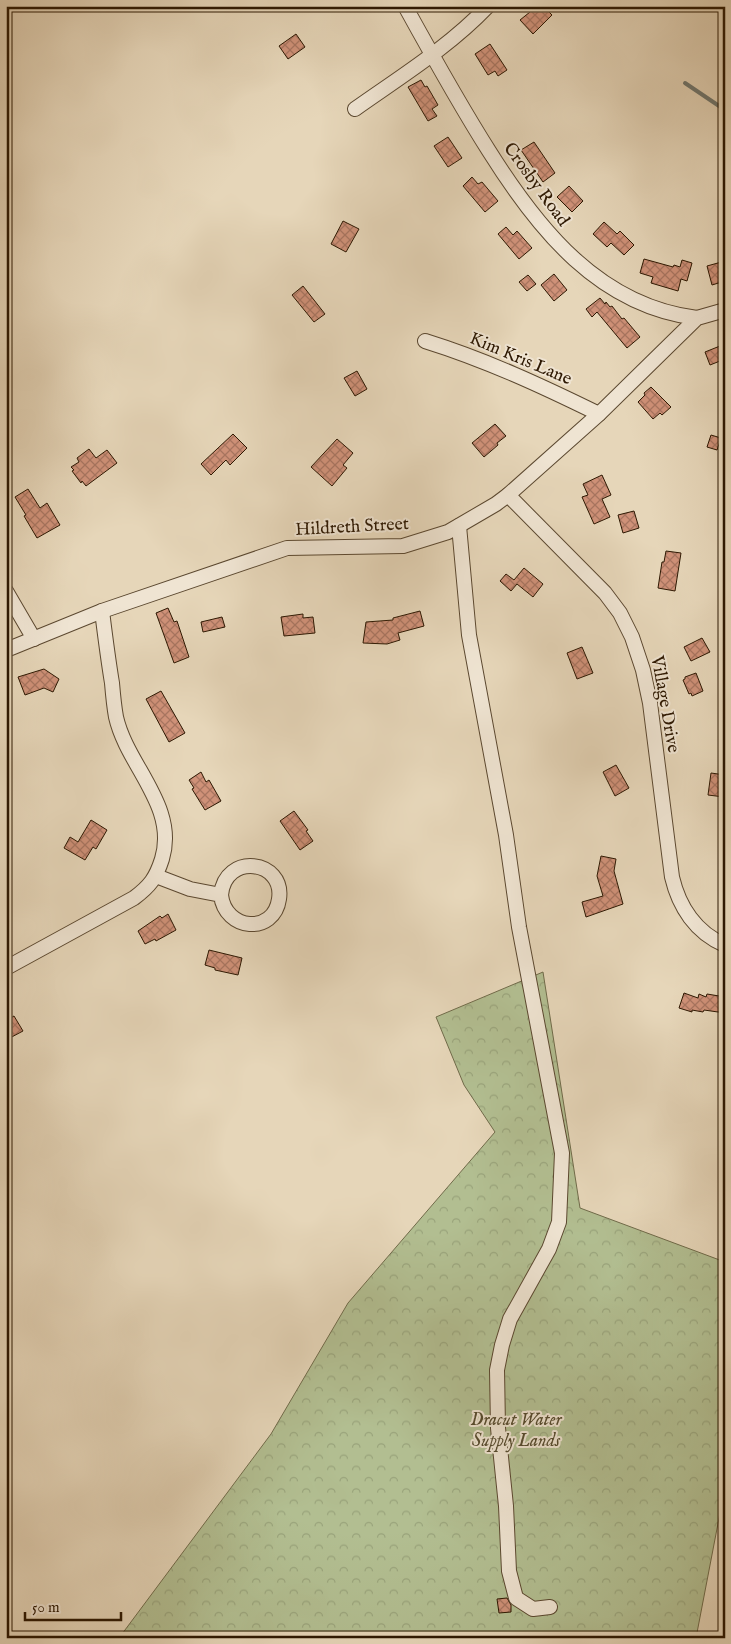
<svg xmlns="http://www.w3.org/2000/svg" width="731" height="1644" viewBox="0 0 731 1644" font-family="'IM FELL English',serif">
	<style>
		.forest { fill: url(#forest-crowns); stroke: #706b4a }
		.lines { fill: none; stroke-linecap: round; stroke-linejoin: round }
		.stream { stroke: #6f7770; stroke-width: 4 }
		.building { fill: url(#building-cross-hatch); stroke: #2d1802 }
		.minor-casing { stroke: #5b4830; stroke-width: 16 }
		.minor { stroke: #efe4d2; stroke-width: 14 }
		.labels { text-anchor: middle; stroke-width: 4; stroke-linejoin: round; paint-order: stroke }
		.street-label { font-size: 18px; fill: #2d1802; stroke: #efe4d2 }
		.park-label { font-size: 18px; font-style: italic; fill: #554a2d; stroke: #efe4d2 }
	</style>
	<defs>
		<pattern id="forest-crowns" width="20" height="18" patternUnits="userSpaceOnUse" patternTransform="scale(1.25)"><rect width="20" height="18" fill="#b2be91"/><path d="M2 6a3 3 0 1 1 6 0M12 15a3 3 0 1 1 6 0" fill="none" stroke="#99a37b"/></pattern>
		<pattern id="building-cross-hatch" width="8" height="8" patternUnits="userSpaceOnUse" patternTransform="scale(1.25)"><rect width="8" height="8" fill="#cf9178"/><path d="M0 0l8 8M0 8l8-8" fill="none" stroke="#a87560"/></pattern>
	</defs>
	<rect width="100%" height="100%" fill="#e6d6b9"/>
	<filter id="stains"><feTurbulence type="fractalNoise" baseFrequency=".004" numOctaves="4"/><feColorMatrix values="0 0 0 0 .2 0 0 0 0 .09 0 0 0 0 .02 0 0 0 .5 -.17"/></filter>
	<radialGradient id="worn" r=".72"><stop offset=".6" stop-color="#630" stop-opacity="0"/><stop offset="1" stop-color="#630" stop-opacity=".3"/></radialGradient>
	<polygon class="forest" points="543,972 580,1208 725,1262 725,1487 696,1638 119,1638 271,1434 348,1303 495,1132 464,1085 436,1017"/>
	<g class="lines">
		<polyline class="stream" points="685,83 725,110"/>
	</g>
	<g class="building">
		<polygon points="526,6 543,6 552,15 533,34 520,20 530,12"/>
		<polygon points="296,34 305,47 288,59 279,46"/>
		<polygon points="490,44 507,70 498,76 495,71 488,75 475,54"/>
		<polygon points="421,80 425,87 427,86 438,105 432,109 437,116 428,121 408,87"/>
		<polygon points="448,137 462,158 448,167 434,146"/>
		<polygon points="534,142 555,173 543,182 521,150"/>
		<polygon points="472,177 478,184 482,182 498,201 485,212 463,186"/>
		<polygon points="569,186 583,201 572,212 557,197"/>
		<polygon points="343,221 359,229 346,252 331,244"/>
		<polygon points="604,222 617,234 620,231 634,245 624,255 611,243 607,247 593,234"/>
		<polygon points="506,227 513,235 517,231 532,248 519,259 498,234"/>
		<polygon points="644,259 673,267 674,265 680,267 682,260 692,263 687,281 681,279 678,291 651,283 653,277 640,273"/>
		<polygon points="725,261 725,281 712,285 707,266"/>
		<polygon points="554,274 567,290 554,301 541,285"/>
		<polygon points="528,275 536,284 527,291 519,282"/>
		<polygon points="303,286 325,314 314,322 292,295"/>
		<polygon points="600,298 605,304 606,302 610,307 612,306 622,319 624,318 640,337 627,348 597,312 592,317 586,309"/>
		<polygon points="725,344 725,359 710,365 705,352"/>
		<polygon points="357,371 367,389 355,396 344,378"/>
		<polygon points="651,387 671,407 662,415 660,413 653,419 638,402 645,395 644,393"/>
		<polygon points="495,424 506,436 497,443 498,445 484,457 472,443"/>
		<polygon points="233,434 247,448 230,465 226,460 211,475 201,464"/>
		<polygon points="711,435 721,438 717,450 707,447"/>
		<polygon points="337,439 353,453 343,465 347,468 332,486 311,467"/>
		<polygon points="89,449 96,458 107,450 117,463 86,486 82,481 81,483 72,471 74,470 71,467 79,462 77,458"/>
		<polygon points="602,475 611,495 602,499 610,517 594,524 582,497 588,495 583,484"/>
		<polygon points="28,489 40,508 47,503 60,525 37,538 24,516 26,515 15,497"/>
		<polygon points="634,511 639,528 623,533 618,515"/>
		<polygon points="666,551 681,553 675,591 658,588 662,562 664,562"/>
		<polygon points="524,568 543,584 533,597 517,584 511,591 500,581 506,574 514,580"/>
		<polygon points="168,608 174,622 177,621 189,657 174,663 156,613"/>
		<polygon points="420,611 424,626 398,633 400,640 387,644 363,643 366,622 393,620 393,618"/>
		<polygon points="303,614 303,618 313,617 315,633 284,636 281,617"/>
		<polygon points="222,617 225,627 203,632 201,622"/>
		<polygon points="702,638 710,652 691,661 684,647"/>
		<polygon points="582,647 593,673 577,679 567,653"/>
		<polygon points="44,669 59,679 53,692 44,688 25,695 18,677"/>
		<polygon points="696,673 703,691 692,696 691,693 689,694 683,680 685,679 685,677"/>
		<polygon points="161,691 185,733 169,742 146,699"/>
		<polygon points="616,765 629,788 615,796 603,772"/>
		<polygon points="201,772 206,782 209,780 221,801 205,810 192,789 194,788 189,780"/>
		<polygon points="711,773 725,775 724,797 708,795"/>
		<polygon points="294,811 308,830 306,831 313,841 300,850 280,821"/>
		<polygon points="91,820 107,830 96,849 93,847 85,860 64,848 70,837 78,842"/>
		<polygon points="601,856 616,859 614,871 623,904 586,917 582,902 603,896 597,876"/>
		<polygon points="168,914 176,930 156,941 155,939 145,944 138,931 160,916 162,918"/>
		<polygon points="209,950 242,958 238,975 215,970 215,968 205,965"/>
		<polygon points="684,993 698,998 699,994 706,997 707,994 725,997 725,1013 704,1010 703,1012 692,1010 692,1012 679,1008"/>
		<polygon points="14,1016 23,1031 6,1040 6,1020"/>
		<polygon points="507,1598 511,1605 511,1612 499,1613 497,1599"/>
	</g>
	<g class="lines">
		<defs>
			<g id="minor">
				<path d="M405 6C432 55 459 104 489 151 538 229 599 306 697 318"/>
				<path d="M355 109C400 77 449 47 488 6"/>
				<path d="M425 341C486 360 542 386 599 414"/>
				<path d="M508 495 605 593 620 613 632 637 643 670 650 703 672 877C679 907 696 933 725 945"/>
				<polyline points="459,526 469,635 506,835 519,927 562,1153 559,1222 549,1249 510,1319 502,1345 497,1370 498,1428 506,1506 509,1571 516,1598 533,1609 550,1607"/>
				<polyline points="6,591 34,639"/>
				<polyline points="6,650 102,611 287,548 403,546 448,532 496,504 508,495 599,414 697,318 725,310"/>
				<path d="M156 876 190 889 221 895C225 852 285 860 279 899 274 935 225 931 221 895"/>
				<path d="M6 968 134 898C150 886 156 878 162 859 178 806 127 766 116 717 114 706 113 695 112 683 108 659 105 635 102 611"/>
			</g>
		</defs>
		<use href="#minor" class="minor-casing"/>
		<use href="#minor" class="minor"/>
	</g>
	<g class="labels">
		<g class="street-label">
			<text transform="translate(537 184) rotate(54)" y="6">Crosby Road</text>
			<text transform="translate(521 358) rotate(23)" y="6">Kim Kris Lane</text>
			<text transform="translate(352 526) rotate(-3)" y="6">Hildreth Street</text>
			<text transform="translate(666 704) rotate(80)" y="6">Village Drive</text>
		</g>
		<g class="park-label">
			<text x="516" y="1425">Dracut Water<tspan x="516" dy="21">Supply Lands</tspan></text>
		</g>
	</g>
	<rect width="731" height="1644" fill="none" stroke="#e6d6b9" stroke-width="25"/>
	<rect x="8" y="8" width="716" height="1629" fill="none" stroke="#2d1802" stroke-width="2.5"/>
	<rect x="12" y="12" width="706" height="1619" fill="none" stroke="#2d1802"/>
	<path d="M25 1612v8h96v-8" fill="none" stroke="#2d1802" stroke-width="2.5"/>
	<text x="32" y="1612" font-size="15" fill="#2d1802" stroke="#efe4d2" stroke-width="4" paint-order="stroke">50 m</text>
	<rect width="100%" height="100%" filter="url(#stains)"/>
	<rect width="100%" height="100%" fill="url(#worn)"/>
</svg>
